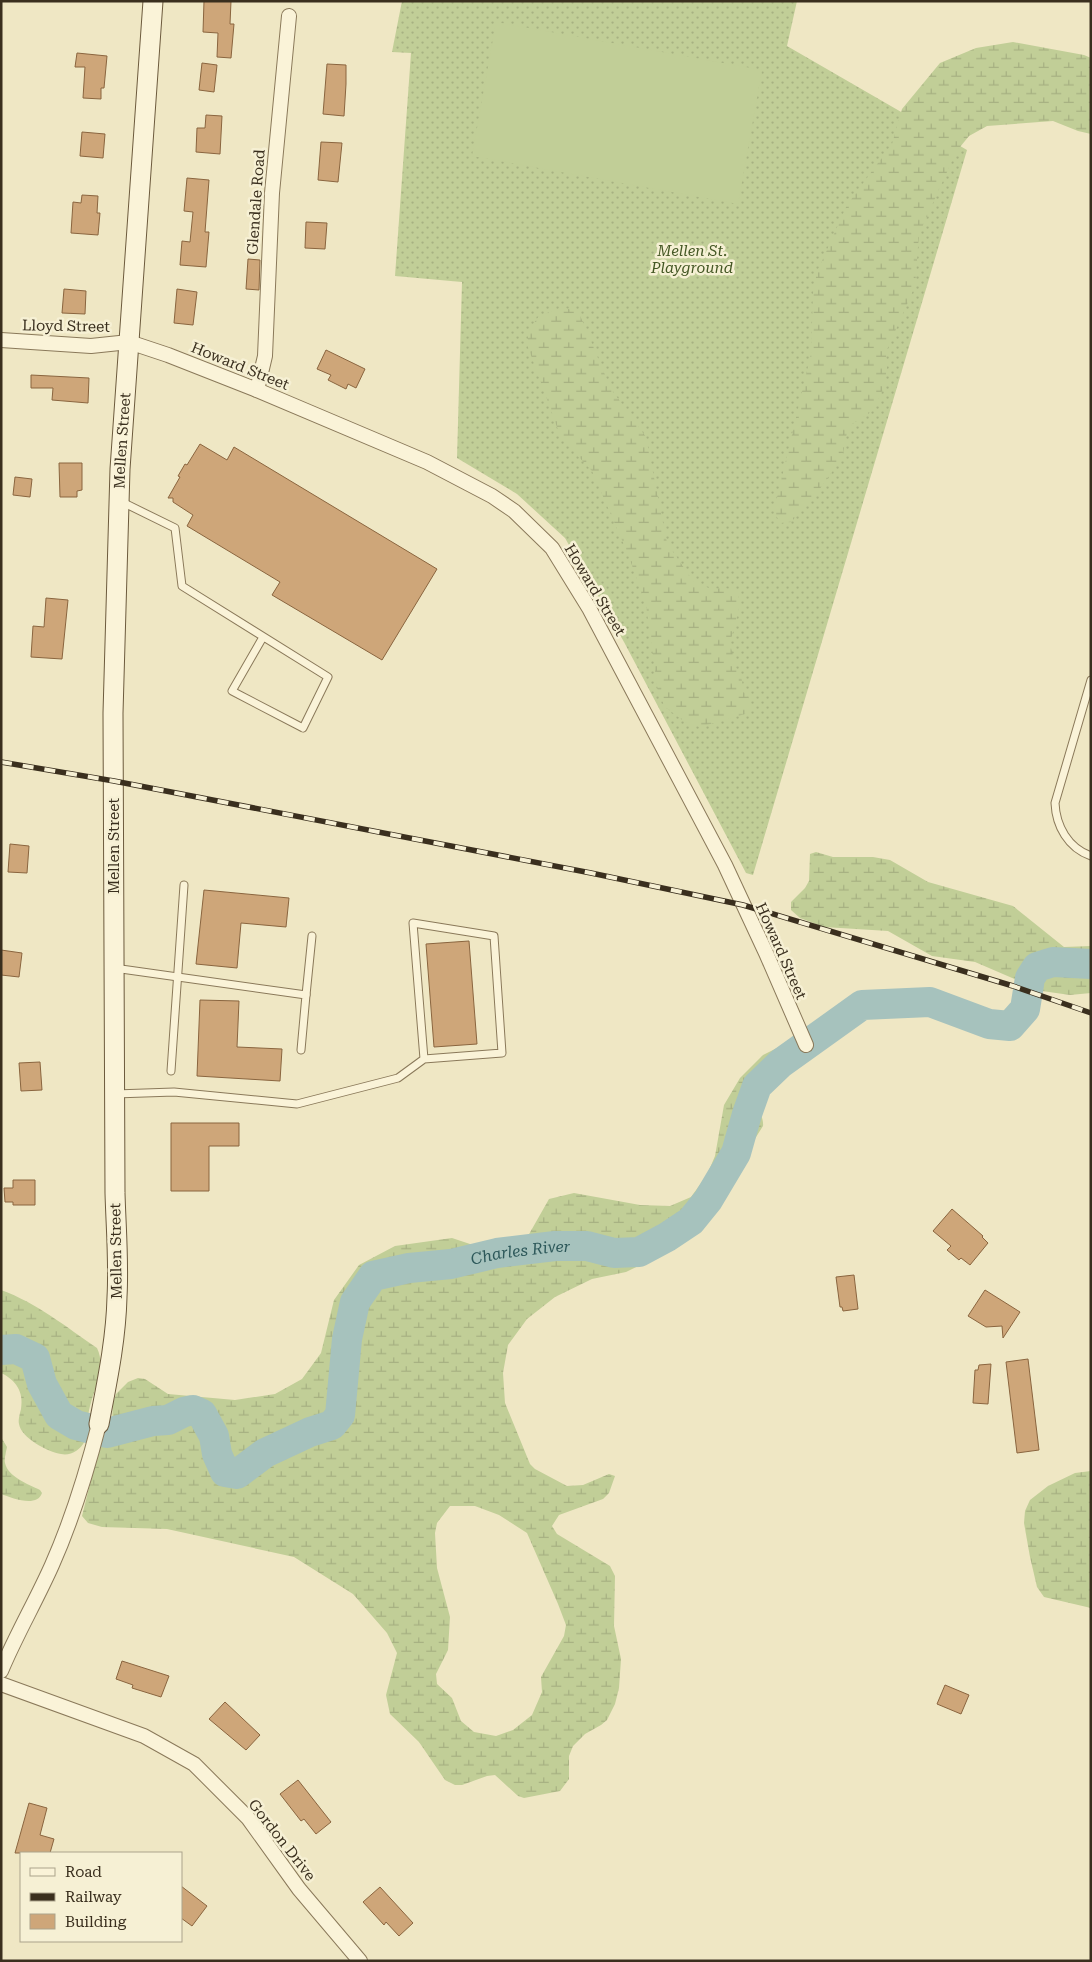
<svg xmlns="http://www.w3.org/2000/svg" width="1092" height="1962" viewBox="0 0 1092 1962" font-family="'Roboto Serif',serif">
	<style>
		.grass { fill: url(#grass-dots) }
		.wetland { fill: url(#wetland-marsh); fill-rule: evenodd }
		.pitch { fill: #c1ce97 }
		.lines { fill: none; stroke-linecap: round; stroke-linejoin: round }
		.river { stroke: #a6c2bd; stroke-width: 30 }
		.building { fill: #cea679; stroke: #8a653f }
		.lane-casing { stroke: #8a795a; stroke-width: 9 }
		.street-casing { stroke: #8a795a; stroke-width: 16 }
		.secondary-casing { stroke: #6c5a3d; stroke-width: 21 }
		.lane { stroke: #faf3d8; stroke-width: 7 }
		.street { stroke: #faf3d8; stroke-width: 14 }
		.secondary { stroke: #faf3d8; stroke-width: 19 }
		.rail-casing { stroke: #3a2f1e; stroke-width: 5.5 }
		.rail { stroke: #f6f0d4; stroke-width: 4; stroke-dasharray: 11; stroke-linecap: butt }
		.labels { text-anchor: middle; stroke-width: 5; stroke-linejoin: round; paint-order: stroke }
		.street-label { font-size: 15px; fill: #3a2f1e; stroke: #f6f0d4 }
		.park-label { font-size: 15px; font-style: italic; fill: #445724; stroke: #f6f0d4 }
		.water-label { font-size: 16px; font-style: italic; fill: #2d585a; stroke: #f6f0d4 }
	</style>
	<defs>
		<pattern id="grass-dots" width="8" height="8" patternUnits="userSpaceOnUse" patternTransform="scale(1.25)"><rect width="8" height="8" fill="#c1ce97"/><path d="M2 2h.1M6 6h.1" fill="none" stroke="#a7b182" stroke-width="1.8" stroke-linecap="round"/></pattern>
		<pattern id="wetland-marsh" width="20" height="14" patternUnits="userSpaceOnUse" patternTransform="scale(1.25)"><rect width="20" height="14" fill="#c1ce97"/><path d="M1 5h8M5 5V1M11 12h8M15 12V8" fill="none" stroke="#a7b182"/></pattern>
	</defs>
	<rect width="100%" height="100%" fill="#efe7c4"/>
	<polygon class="grass" points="402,1 797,1 787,46 967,150 753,875 746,873 624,642 565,538 517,494 457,458 462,282 395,276 411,53 392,52"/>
	<g class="wetland">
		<polygon points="1013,42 1084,55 1091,58 1091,134 1078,131 1053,121 987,126 969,136 956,152 919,234 915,286 886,352 887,368 884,387 876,404 871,412 852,424 847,432 842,458 811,501 791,522 780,523 775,513 777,498 811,354 813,293 817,272 847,205 892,144 902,109 940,63 976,48"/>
		<polygon points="563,307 579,313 611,389 646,437 667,543 693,581 711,589 725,588 734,590 741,601 730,643 735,666 741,676 744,692 750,700 751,708 745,714 700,727 685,722 665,707 658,692 646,605 628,554 592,471 561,438 528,347 528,331 539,316"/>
		<polygon points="816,852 833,857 873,857 890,860 928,882 1013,906 1064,947 1091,946 1091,993 1070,995 1042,991 975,962 932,956 888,931 824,927 800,918 791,910 791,902 805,888 809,881 810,854"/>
		<path d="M781 1046 787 1048 791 1052C789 1073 765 1083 760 1103 758 1112 764 1118 763 1126L701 1224 665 1253 626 1272 592 1279 555 1297 527 1319 508 1345 503 1373 505 1403 530 1464 535 1469 567 1486 583 1485 609 1474 615 1476 609 1493 603 1499 559 1515 552 1526 557 1534 610 1566 615 1576 614 1626 621 1659 619 1688 615 1704 607 1720 601 1725 585 1734 573 1746 569 1756V1779L560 1791 524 1798 518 1796 495 1775 487 1776 462 1785H455L445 1780 419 1742 390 1714 386 1695 397 1653 387 1633 353 1594 294 1557 167 1529 102 1527 88 1523 82 1516 101 1440 109 1431 112 1422 113 1403 116 1394 128 1382 138 1378 145 1379 168 1394 235 1400 275 1394 302 1379 321 1353 334 1300 359 1265 395 1246 452 1238 482 1248 511 1245 528 1236 549 1199 574 1193 640 1205 670 1206 691 1197 707 1175 715 1156 724 1105 740 1078 763 1055ZM450 1506H475L499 1515 527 1533 558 1604 566 1625 564 1636 541 1677 542 1692 532 1715 513 1730 496 1736 474 1732 461 1721 452 1698 437 1684 436 1674 448 1650 450 1617 437 1568 435 1533 437 1523Z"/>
		<path d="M1 1290C37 1303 66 1327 97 1348 108 1370 89 1396 88 1419 87 1428 90 1432 85 1441 80 1450 71 1456 61 1454 48 1452 21 1438 19 1424 18 1420 20 1413 21 1409 24 1392 16 1380 1 1373Z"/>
		<path d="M1 1437 7 1447C6 1452 4 1459 5 1463 8 1477 28 1484 40 1490L42 1493C37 1508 12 1498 1 1494Z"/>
		<polygon points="1091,1471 1091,1608 1044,1597 1037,1587 1030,1557 1024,1523 1025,1511 1030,1500 1048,1486 1075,1473"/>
	</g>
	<polygon class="pitch" points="496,22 762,70 738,204 472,156"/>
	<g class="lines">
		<path class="river" id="s1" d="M1 1350 16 1349 35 1358 42 1384 59 1415 76 1425 107 1433 153 1421 168 1420 184 1412 193 1410 202 1414 214 1436 217 1454 225 1472 237 1474 265 1453 310 1432 332 1425 340 1415 347 1339 355 1302 373 1276 409 1268 451 1264 497 1253 555 1246H587L614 1253 639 1252 667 1237 691 1221 708 1200 736 1153 747 1114 757 1086 781 1063 862 1005 930 1002 989 1024 1010 1026 1025 1009 1030 978 1037 967 1053 962 1091 964"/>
	</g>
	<g class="building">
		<polygon points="204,1 231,1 230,24 234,24 231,58 217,57 218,33 203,32"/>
		<polygon points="77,53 107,56 104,88 101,88 101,99 83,98 85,67 75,67"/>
		<polygon points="202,63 217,65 214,92 199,90"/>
		<polygon points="327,64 346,65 346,84 344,116 323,114"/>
		<polygon points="206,115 222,116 220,154 196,152 197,128 205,128"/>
		<polygon points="82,132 105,134 103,158 80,156"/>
		<polygon points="321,142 342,143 338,182 318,180"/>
		<polygon points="187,178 209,180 205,232 209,232 206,267 180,265 182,241 190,242 193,212 184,211"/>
		<polygon points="82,195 98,196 97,213 100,213 98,235 71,233 73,202 81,203"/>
		<polygon points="306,222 327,223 325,249 305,248"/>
		<polygon points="248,259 260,260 259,290 246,289"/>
		<polygon points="64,289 86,291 85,314 62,313"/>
		<polygon points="177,289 197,292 193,325 174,323"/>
		<polygon points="326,350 365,369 356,388 348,384 346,389 328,380 331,375 317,369"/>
		<polygon points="31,375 89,378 88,403 52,400 53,388 31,388"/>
		<polygon points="200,444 227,460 234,447 437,569 382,660 272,595 280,582 187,526 193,515 173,502 173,498 168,498 180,477 178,476 185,464 187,465"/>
		<polygon points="59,463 82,463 82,490 77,491 77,497 60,497"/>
		<polygon points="15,477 32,479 30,497 13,495"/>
		<polygon points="46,598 68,600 62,659 31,657 33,626 44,627"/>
		<polygon points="10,844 29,846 27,873 8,872"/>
		<polygon points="204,890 289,898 286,927 241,923 237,968 196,964"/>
		<polygon points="469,941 477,1044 434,1047 426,944"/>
		<polygon points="1,950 22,953 19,977 1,975"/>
		<polygon points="200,1000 239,1001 237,1047 282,1049 280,1081 197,1076"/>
		<polygon points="40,1062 42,1090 21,1091 19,1063"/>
		<polygon points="171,1123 239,1123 239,1146 209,1146 209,1191 171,1191"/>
		<polygon points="13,1180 35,1180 35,1205 13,1205 13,1202 5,1202 4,1188 13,1188"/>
		<polygon points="952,1209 983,1236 982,1237 988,1243 970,1265 961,1258 959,1260 947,1250 951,1246 933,1231"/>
		<polygon points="854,1275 858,1309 843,1311 842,1307 840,1307 836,1277"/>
		<polygon points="985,1290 1020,1312 1003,1338 1002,1326 986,1327 968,1316"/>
		<polygon points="1028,1359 1039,1450 1017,1453 1006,1362"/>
		<polygon points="991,1364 988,1404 973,1403 975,1370 978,1370 979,1365"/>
		<polygon points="122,1661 169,1676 161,1697 132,1688 133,1685 116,1679"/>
		<polygon points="945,1685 969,1695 961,1714 937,1704"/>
		<polygon points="225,1702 260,1735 246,1750 209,1719"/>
		<polygon points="298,1780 331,1822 316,1834 304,1819 301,1821 280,1794"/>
		<polygon points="29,1803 47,1808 40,1835 54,1839 50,1853 15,1853"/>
		<polygon points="181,1886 207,1906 192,1926 181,1918"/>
		<polygon points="380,1887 413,1923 399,1936 386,1922 384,1925 363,1902"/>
	</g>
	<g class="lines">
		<defs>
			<g id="lane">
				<polyline points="122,502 175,528 182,586 328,677 303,728 232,691 263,637"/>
				<path d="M1091 680 1055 803C1056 826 1068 848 1091 856"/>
				<polyline points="114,968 306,995 301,1050"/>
				<polyline points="306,995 312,936"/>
				<polyline points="171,1071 184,885"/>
				<polyline points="115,1094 174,1092 297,1104 398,1078 424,1059 413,923 494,936 502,1053 424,1059"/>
			</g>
			<g id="street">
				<polyline points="1,340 91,346 129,342 168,355 257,390 427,462 492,496 514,511 552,548 589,608 725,865 766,953 806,1045"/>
				<polyline points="257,390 265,356 272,193 289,16"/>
				<path d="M1 1671C16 1635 36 1601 52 1565 72 1520 87 1471 99 1424"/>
				<polyline points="1,1684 144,1736 194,1764 248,1818 299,1889 360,1961"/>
			</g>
			<g id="secondary">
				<path id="s2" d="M99 1424C107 1382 116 1340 117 1297 119 1263 116 1228 115 1193L113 713 120 469 153 1"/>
			</g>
		</defs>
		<use href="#lane" class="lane-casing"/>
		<use href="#street" class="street-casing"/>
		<use href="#secondary" class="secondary-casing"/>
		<use href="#lane" class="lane"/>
		<use href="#street" class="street"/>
		<use href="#secondary" class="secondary"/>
		<defs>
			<polyline id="rail" points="1,762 114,781 591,873 743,905 1013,986 1091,1013"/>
		</defs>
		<use href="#rail" class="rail-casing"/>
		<use href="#rail" class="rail"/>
	</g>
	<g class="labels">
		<g class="street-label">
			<text transform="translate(256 202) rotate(-86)" y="5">Glendale Road</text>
			<text transform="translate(66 326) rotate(1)" y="5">Lloyd Street</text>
			<text transform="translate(240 366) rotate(22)" y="5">Howard Street</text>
			<text dy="5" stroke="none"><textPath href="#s2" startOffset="985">Mellen Street</textPath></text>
			<text transform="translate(595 590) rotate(59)" y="5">Howard Street</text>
			<text transform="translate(114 846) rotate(-90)" y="5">Mellen Street</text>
			<text transform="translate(781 951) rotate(66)" y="5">Howard Street</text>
			<text transform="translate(116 1251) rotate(-91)" y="5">Mellen Street</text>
			<text transform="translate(282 1840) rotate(52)" y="5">Gordon Drive</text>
		</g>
		<g class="park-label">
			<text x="692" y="256">Mellen St.<tspan x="692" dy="17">Playground</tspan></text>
		</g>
		<g class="water-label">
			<text dy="6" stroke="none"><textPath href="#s1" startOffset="741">Charles River</textPath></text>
		</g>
	</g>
	<rect width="1092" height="1962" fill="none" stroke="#3a2f1e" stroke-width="5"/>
	<rect x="20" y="1852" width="162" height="90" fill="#f6f0d4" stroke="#aba38b"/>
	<rect x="30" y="1868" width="25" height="8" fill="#faf3d8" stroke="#aba38b"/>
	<text x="65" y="1877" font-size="15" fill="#3a2f1e">Road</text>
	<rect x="30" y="1893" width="25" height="8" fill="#3a2f1e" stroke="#aba38b"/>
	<text x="65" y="1902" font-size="15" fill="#3a2f1e">Railway</text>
	<rect x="30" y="1914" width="25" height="15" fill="#cea679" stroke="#aba38b"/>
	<text x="65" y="1927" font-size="15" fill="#3a2f1e">Building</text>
</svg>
